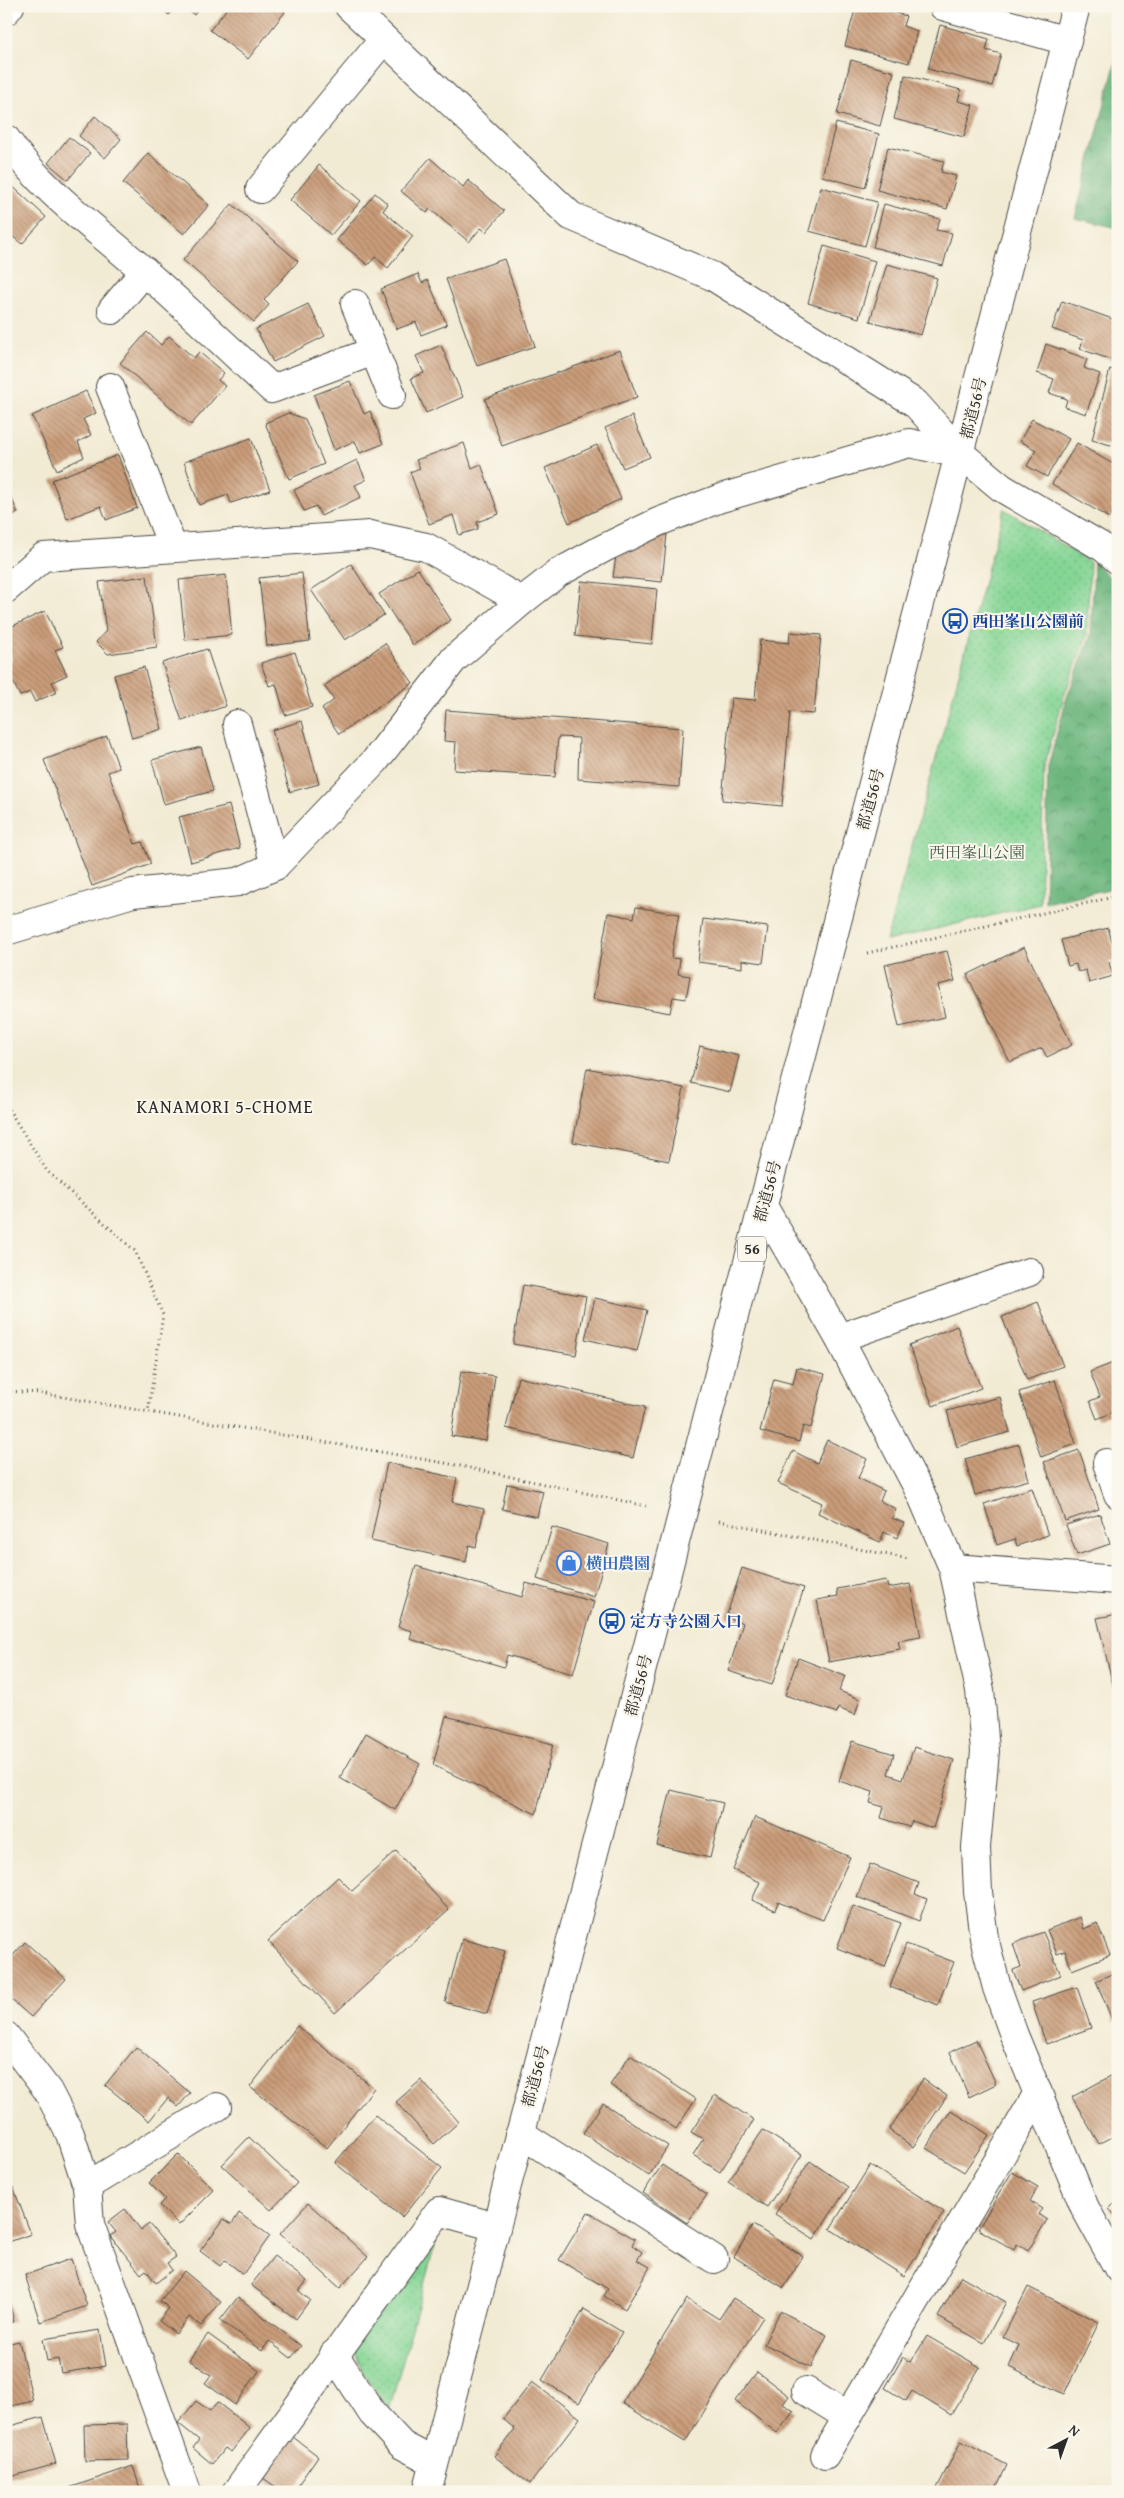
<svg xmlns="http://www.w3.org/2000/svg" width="1124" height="2498" viewBox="0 0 1124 2498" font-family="'Gentium Book Plus','Noto Serif JP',serif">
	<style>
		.green { fill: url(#green-dots); stroke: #588060 }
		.forest { fill: url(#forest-crowns); stroke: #4c7054 }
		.building { fill: url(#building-back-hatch) }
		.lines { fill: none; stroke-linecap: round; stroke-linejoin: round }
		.minor-casing { stroke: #494844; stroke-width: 30 }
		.major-casing { stroke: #494844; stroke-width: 30 }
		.path { stroke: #494844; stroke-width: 3; stroke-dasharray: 1 4; stroke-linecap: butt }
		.minor { stroke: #fff; stroke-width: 28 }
		.major { stroke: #fff; stroke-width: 28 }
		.labels { text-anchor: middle; stroke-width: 4; stroke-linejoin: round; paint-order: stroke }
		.shield { fill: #fbf7ec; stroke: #696865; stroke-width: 1 }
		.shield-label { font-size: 15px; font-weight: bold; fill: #2b2b2b }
		.street-label { font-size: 16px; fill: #2b2b2b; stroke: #fbf7ec }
		.transit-label { font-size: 16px; font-weight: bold; fill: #164399; stroke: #fbf7ec; text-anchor: start }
		.park-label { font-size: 16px; fill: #465e4b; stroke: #fbf7ec }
		.shop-label { font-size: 16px; font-weight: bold; fill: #366cbe; stroke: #fbf7ec; text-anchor: start }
		.neighbourhood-label { font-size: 18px; letter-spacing: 1px; fill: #2b2b2b; stroke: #fbf7ec }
	</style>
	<defs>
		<pattern id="green-dots" width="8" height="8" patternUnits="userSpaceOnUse" patternTransform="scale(1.25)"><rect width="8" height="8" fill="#85d595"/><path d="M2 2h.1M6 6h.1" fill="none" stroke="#73b781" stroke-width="1.8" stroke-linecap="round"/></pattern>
		<pattern id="forest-crowns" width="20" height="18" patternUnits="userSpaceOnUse" patternTransform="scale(1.25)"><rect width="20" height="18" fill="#6cb67e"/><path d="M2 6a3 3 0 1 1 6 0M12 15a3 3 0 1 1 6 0" fill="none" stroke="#599467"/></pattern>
		<pattern id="building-back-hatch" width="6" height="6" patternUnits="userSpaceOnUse" patternTransform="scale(1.25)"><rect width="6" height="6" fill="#ca9d7a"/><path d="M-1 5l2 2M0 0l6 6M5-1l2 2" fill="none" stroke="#a48064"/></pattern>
	</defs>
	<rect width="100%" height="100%" fill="#fbf7ec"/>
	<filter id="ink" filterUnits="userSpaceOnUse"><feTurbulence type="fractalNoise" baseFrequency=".02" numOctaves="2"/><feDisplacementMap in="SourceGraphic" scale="10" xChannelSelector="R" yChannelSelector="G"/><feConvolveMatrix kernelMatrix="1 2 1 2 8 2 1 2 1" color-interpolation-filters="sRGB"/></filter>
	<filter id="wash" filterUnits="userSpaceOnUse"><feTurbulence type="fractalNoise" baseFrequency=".0096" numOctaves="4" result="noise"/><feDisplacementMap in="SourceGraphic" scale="20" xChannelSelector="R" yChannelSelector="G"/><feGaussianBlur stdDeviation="1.12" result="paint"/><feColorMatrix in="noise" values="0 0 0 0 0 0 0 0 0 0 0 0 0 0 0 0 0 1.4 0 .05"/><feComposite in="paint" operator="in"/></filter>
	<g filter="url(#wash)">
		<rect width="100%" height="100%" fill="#f2ebd4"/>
		<g class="green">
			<polygon points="1004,509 1090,562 1087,636 1064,696 1044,767 1040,904 886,941"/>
			<path d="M437 2238 390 2407C372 2393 358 2366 354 2345Z"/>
		</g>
		<g class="forest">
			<polygon points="1118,53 1118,228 1075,218"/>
			<polygon points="1094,562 1118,585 1118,887 1045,903 1048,766 1067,697 1091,635"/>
		</g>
		<g id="blocks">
			<g class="building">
				<polygon points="158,6 176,6 169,15"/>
				<polygon points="184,6 201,6 194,15"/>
				<polygon points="229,6 278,6 285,12 248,59 210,30"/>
				<polygon points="856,6 872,6 906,16 903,26 917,31 909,63 845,46"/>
				<polygon points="940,25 989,39 986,50 1001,54 992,86 928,69"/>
				<polygon points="851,60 894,72 880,126 837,114"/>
				<polygon points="905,75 961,90 958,101 973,105 964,137 894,119"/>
				<polygon points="95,116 121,139 105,158 79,136"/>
				<polygon points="836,123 879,134 865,188 822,176"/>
				<polygon points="69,137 90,153 68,180 48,163"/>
				<polygon points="888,147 944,161 941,172 956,176 947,209 877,190"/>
				<polygon points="148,153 209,205 184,234 123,183"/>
				<polygon points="430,158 463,187 468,180 504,211 486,232 481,228 469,242 430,209 427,213 401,191"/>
				<polygon points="319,165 361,201 331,235 290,200"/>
				<polygon points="9,183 46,217 22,244 6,231 6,186"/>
				<polygon points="821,187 877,202 865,246 809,231"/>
				<polygon points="375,193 388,204 383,211 413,236 388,268 375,257 368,265 337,240"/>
				<polygon points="232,204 298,261 264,300 269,305 254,322 183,260"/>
				<polygon points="884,204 940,219 936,230 952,233 943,266 873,247"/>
				<polygon points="824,246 875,261 859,318 808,303"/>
				<polygon points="504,259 535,346 477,366 446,279"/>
				<polygon points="887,264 937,278 921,335 870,321"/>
				<polygon points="418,274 422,283 428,280 447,325 421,335 416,322 397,329 381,289"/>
				<polygon points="1062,301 1118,321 1118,362 1080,349 1083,340 1052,329"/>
				<polygon points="308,304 325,336 273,362 256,329"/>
				<polygon points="147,332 161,345 169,336 194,358 199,352 224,373 218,380 225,386 191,425 120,363"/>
				<polygon points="1046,344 1087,359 1084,368 1100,374 1086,414 1065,407 1067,399 1049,393 1054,379 1037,373"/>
				<polygon points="441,345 463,397 426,413 411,378 424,373 416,356"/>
				<polygon points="620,350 637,397 502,446 485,399"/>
				<polygon points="1110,369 1118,371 1118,447 1092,440"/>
				<polygon points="350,381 364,414 370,411 383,444 360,453 355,441 334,450 314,395"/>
				<polygon points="86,391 96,413 83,419 91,435 78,442 84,457 57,470 32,416"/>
				<polygon points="288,413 305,419 324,464 289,479 265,423"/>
				<polygon points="632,416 650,457 623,468 605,428"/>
				<polygon points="1032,419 1069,439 1047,477 1027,466 1036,450 1020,441"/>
				<polygon points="251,438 270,490 231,503 228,495 199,505 184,462"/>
				<polygon points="464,443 472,468 481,464 499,514 477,522 478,529 459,535 453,515 429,524 410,472 420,468 416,460"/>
				<polygon points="1077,443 1118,467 1118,504 1109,518 1052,484"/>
				<polygon points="597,445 621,499 569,523 545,468"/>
				<polygon points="118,455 137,508 106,520 101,506 67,519 52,480"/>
				<polygon points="357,460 366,480 355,485 361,497 321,516 316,506 304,511 294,490"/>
				<polygon points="6,486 18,513 6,517"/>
				<polygon points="667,534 662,582 613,577 616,556"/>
				<polygon points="351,564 384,615 345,640 311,590"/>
				<polygon points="418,569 451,620 413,645 379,594"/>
				<polygon points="302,573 310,641 267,646 259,578"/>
				<polygon points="226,575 232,635 185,640 179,580"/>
				<polygon points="147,576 157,647 108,654 96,642 106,631 99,582"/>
				<polygon points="581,581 657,589 652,644 575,636"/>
				<polygon points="45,611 63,647 55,650 67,675 52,682 57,692 35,702 30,692 20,696 6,668 6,662 12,659 6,647 6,629"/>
				<polygon points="790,632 821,635 814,714 790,712 782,806 722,800 731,698 755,700 760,640 789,643"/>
				<polygon points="385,643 413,683 339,734 322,709 334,700 324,686"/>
				<polygon points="207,649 226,706 182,721 162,663"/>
				<polygon points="295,652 312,707 285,715 276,684 269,686 261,663"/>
				<polygon points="144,667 162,729 132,738 114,675"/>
				<polygon points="446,710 683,728 679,787 578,779 579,738 558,737 555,777 454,770 456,742 444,741"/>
				<polygon points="302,721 319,784 290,792 272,730"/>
				<polygon points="107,736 119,768 108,772 135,844 142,842 151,864 92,886 44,760"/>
				<polygon points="201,747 213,791 164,804 152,760"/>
				<polygon points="229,805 240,848 191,862 179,817"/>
				<polygon points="636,907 679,914 671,958 680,959 678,974 690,976 686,999 673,997 670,1013 593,999 608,913 634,918"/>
				<polygon points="703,919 768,927 763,963 742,960 742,968 698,962"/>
				<polygon points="1108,928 1117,960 1109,962 1113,976 1089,983 1086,970 1078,972 1076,964 1068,966 1061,940"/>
				<polygon points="1024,947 1072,1045 1047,1057 1042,1048 1010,1062 967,975"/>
				<polygon points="947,951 955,981 938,985 945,1017 899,1027 885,965"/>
				<polygon points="700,1046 739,1056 730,1092 691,1083"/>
				<polygon points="587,1068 684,1088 669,1161 573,1142"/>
				<polygon points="523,1285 586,1296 576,1355 513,1344"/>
				<polygon points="595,1298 647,1310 637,1351 585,1339"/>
				<polygon points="1038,1302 1063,1366 1027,1380 1002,1317"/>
				<polygon points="957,1326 981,1388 933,1406 909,1345"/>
				<polygon points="1118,1361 1118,1410 1097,1419 1090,1401 1100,1397 1090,1372"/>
				<polygon points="797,1367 825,1374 811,1428 803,1426 799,1442 760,1431 774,1379 793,1384"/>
				<polygon points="461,1371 495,1376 486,1441 451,1436"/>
				<polygon points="518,1377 645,1407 633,1458 506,1428"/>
				<polygon points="1055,1380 1076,1444 1041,1457 1019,1392"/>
				<polygon points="1000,1397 1010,1432 957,1447 947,1411"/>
				<polygon points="827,1440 867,1459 858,1478 884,1491 880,1501 896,1509 892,1518 904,1523 897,1538 884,1532 880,1542 818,1513 822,1503 778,1483 793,1451 817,1463"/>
				<polygon points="1019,1444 1029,1480 975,1495 965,1459"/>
				<polygon points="1079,1450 1099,1509 1065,1521 1044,1462"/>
				<polygon points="387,1463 457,1478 452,1502 484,1509 476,1547 469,1545 466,1562 371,1541"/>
				<polygon points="507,1484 543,1491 537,1517 502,1509"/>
				<polygon points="1032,1488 1048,1535 1017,1546 1015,1539 997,1545 984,1504"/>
				<polygon points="1100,1514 1110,1544 1077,1555 1066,1525"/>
				<polygon points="552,1527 609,1544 594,1597 537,1579"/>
				<polygon points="416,1566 522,1597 526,1583 594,1602 573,1674 507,1655 504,1667 410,1639 412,1631 398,1627"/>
				<polygon points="742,1568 804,1588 772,1685 728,1671 743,1623 726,1617"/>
				<polygon points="886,1580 888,1588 910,1584 921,1637 898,1641 900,1649 829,1662 817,1600 838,1596 837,1589"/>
				<polygon points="1118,1614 1118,1701 1117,1702 1097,1618"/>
				<polygon points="798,1658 845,1676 839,1691 860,1699 855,1715 838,1708 837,1713 785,1695"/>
				<polygon points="446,1716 553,1744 536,1814 433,1765"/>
				<polygon points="366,1733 420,1764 395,1810 340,1778"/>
				<polygon points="852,1741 894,1754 888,1774 903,1779 914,1747 954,1760 933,1828 912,1821 909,1827 881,1818 884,1807 870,1803 873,1792 839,1781"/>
				<polygon points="671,1790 723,1803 710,1858 657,1845"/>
				<polygon points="755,1817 850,1857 823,1920 778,1902 775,1910 752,1900 760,1882 733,1870"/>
				<polygon points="396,1851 449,1910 335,2013 268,1941 338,1877 352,1891"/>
				<polygon points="870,1864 919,1883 915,1894 927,1899 919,1921 857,1897"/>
				<polygon points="853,1906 901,1923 885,1967 837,1948"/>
				<polygon points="1080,1917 1084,1929 1097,1923 1110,1955 1072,1970 1065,1951 1057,1954 1047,1930"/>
				<polygon points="1043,1932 1061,1975 1021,1991 1013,1970 1021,1967 1013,1944"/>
				<polygon points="462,1939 505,1951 487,2014 445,2002"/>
				<polygon points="25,1942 66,1979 31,2017 6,1995 6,1963"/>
				<polygon points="906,1944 954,1962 938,2005 890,1987"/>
				<polygon points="1118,1971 1118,2020 1113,2022 1096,1981"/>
				<polygon points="1077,1987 1091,2028 1046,2044 1032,2002"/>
				<polygon points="297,2026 374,2088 327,2148 250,2087"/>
				<polygon points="976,2040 996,2084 969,2097 950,2052"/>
				<polygon points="136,2047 190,2093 178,2107 168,2098 149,2121 105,2085"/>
				<polygon points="630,2055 696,2099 676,2129 610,2085"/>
				<polygon points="1118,2072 1118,2134 1099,2144 1072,2097"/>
				<polygon points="923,2079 947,2096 913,2147 889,2130"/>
				<polygon points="421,2080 459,2122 434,2144 396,2102"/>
				<polygon points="715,2095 754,2120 720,2172 693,2155 703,2139 691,2132"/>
				<polygon points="603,2103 668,2146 649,2176 583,2133"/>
				<polygon points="951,2110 989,2135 964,2172 926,2148"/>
				<polygon points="375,2115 442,2168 402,2217 335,2163"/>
				<polygon points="763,2130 802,2155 767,2207 728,2182"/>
				<polygon points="249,2137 297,2183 271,2210 222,2165"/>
				<polygon points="178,2154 214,2190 179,2225 159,2205 165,2199 149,2183"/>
				<polygon points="810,2161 848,2187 814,2239 775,2214"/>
				<polygon points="662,2165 707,2195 687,2223 643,2193"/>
				<polygon points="870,2165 944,2212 904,2276 830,2229"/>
				<polygon points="1012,2172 1038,2187 1030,2201 1042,2209 1038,2214 1047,2220 1028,2251 1017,2244 1014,2250 978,2229"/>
				<polygon points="13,2187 31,2234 6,2243 6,2190"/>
				<polygon points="1118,2200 1118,2218 1109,2209"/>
				<polygon points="308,2203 368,2257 340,2288 280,2234"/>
				<polygon points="125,2209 141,2230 149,2224 176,2257 167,2263 172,2270 156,2283 146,2270 141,2274 110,2236 116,2232 108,2222"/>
				<polygon points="588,2212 635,2239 632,2245 642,2252 637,2260 650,2267 625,2309 604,2296 608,2289 559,2260"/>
				<polygon points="239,2213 270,2236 243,2274 225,2260 220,2266 200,2251 224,2219 232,2224"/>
				<polygon points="753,2225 803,2256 784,2288 734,2257"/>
				<polygon points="274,2256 307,2281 299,2291 310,2300 296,2319 251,2285"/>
				<polygon points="71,2259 87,2306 40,2322 25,2275"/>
				<polygon points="184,2271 221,2302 201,2326 189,2317 176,2334 159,2321 169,2308 160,2301"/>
				<polygon points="961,2276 1006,2302 984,2343 938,2317"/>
				<polygon points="1028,2287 1099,2322 1064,2394 1009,2367 1019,2345 1003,2337"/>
				<polygon points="6,2289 14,2322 6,2323"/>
				<polygon points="238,2297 301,2346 291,2358 269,2341 262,2351 220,2320"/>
				<polygon points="733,2298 763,2317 685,2442 622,2403 687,2299 719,2319"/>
				<polygon points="584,2309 622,2332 579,2403 542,2380"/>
				<polygon points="780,2311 827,2335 811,2367 764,2344"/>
				<polygon points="100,2330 106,2366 61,2373 58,2359 47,2361 43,2339"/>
				<polygon points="208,2334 259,2371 235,2405 205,2383 211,2375 189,2360"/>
				<polygon points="927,2336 980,2367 951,2415 912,2391 906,2401 885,2388 903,2357 911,2362"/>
				<polygon points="19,2341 33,2401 6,2407 6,2344"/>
				<polygon points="757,2372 789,2396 783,2404 794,2411 777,2433 735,2401"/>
				<polygon points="532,2382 580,2418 530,2484 494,2456 515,2429 503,2419"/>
				<polygon points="196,2401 210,2411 217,2402 250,2428 231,2452 225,2448 212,2464 193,2448 199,2440 178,2423"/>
				<polygon points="43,2417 56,2464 6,2478 6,2427"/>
				<polygon points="127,2424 128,2460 85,2461 84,2425"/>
				<polygon points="293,2437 318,2456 293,2492 283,2492 263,2478"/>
				<polygon points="961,2441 1007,2465 994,2492 953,2490 952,2492 935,2492"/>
				<polygon points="133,2466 141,2492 70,2492 69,2488"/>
			</g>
		</g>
	</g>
	<g filter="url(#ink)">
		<use href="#blocks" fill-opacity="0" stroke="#494844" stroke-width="1"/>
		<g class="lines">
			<defs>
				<g id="minor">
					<polyline points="349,6 571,216 712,276 915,403 961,454 1002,488 1104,548 1118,560"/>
					<polyline points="943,6 1067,41"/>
					<polyline points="6,11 10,6"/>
					<path d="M6 139C41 189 89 223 135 263 182 304 227 347 272 389L374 351"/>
					<polyline points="260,189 384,39"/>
					<polyline points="355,304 392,395"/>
					<polyline points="112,310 145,271"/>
					<polyline points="110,387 173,548"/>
					<polyline points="6,589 43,557 370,535 426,547 522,601"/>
					<polyline points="237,724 275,866"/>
					<polyline points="6,931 133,893 238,882 275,866 375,761 454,659 522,601 558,573 604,548 658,522 721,498 909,443 961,454"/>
					<polyline points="763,1206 839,1338 921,1494 953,1568 980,1690 985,1751 976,1847 978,1892 984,1938 997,1988 1014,2035 1085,2208 1118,2268"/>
					<polyline points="839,1338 1029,1272"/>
					<polyline points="1107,1463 1118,1494"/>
					<polyline points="953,1568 1118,1580"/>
					<polyline points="6,2036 48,2091 70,2134 87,2186 90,2224 187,2492"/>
					<polyline points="520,2133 714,2259"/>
					<polyline points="87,2186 217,2107"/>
					<polyline points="334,2354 372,2413 402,2445 434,2462"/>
					<polyline points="806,2391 848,2417"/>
					<polyline points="825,2455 1038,2093"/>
					<polyline points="236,2492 439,2211 496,2227"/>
				</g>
				<polyline id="major" points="427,2492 1076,6"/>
			</defs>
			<use href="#minor" class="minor-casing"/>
			<use href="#major" class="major-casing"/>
			<g class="path">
				<polyline points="867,953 1118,896"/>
				<polyline points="6,1105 47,1171 135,1251 163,1315 148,1412"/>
				<polyline points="6,1391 40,1393 456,1465 646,1506"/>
				<polyline points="719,1521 909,1559"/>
			</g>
			<use href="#minor" class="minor"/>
			<use href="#major" class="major"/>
		</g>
	</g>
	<defs>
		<symbol id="bus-ring" viewBox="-11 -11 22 22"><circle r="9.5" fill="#fbf7ec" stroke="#1a4fb4" stroke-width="1.5"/><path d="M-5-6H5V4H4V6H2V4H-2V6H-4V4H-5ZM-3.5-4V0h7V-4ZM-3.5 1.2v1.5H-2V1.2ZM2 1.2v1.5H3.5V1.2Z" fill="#1a4fb4"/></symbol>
		<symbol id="shop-ring" viewBox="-11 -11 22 22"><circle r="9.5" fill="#fbf7ec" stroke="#3f7fe0" stroke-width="1.5"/><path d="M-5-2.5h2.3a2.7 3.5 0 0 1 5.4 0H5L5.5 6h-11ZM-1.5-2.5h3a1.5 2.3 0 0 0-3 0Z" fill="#3f7fe0"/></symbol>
	</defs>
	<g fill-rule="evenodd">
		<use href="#bus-ring" x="941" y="607" width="28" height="28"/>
		<use href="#shop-ring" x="555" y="1549" width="28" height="28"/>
		<use href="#bus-ring" x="598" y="1607" width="28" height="28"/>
	</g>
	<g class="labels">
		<rect class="shield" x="738" y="1236.5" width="28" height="25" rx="4"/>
		<g class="shield-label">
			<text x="752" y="1254">56</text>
		</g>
		<g class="street-label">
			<text transform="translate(973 408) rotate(-76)" y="6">都道56号</text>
			<text transform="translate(870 799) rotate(-75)" y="6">都道56号</text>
			<text transform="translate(767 1191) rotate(-75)" y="6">都道56号</text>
			<text transform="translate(638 1685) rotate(-75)" y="6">都道56号</text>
			<text transform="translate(535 2076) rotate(-75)" y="6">都道56号</text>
		</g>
		<g class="transit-label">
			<text x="972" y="627">西田峯山公園前</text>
			<text x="630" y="1627">定方寺公園入口</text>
		</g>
		<g class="park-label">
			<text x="977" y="858">西田峯山公園</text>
		</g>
		<g class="shop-label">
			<text x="586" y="1569">横田農園</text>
		</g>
		<g class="neighbourhood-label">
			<text x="225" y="1113">KANAMORI 5-CHOME</text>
		</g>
	</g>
	<rect width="1124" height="2498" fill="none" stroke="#fbf7ec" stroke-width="25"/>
	<g transform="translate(1066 2440) rotate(41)" stroke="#fbf7ec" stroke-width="4" paint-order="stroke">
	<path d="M0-4L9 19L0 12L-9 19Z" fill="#2b2b2b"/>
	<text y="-8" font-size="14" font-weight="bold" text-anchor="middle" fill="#2b2b2b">N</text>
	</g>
</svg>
